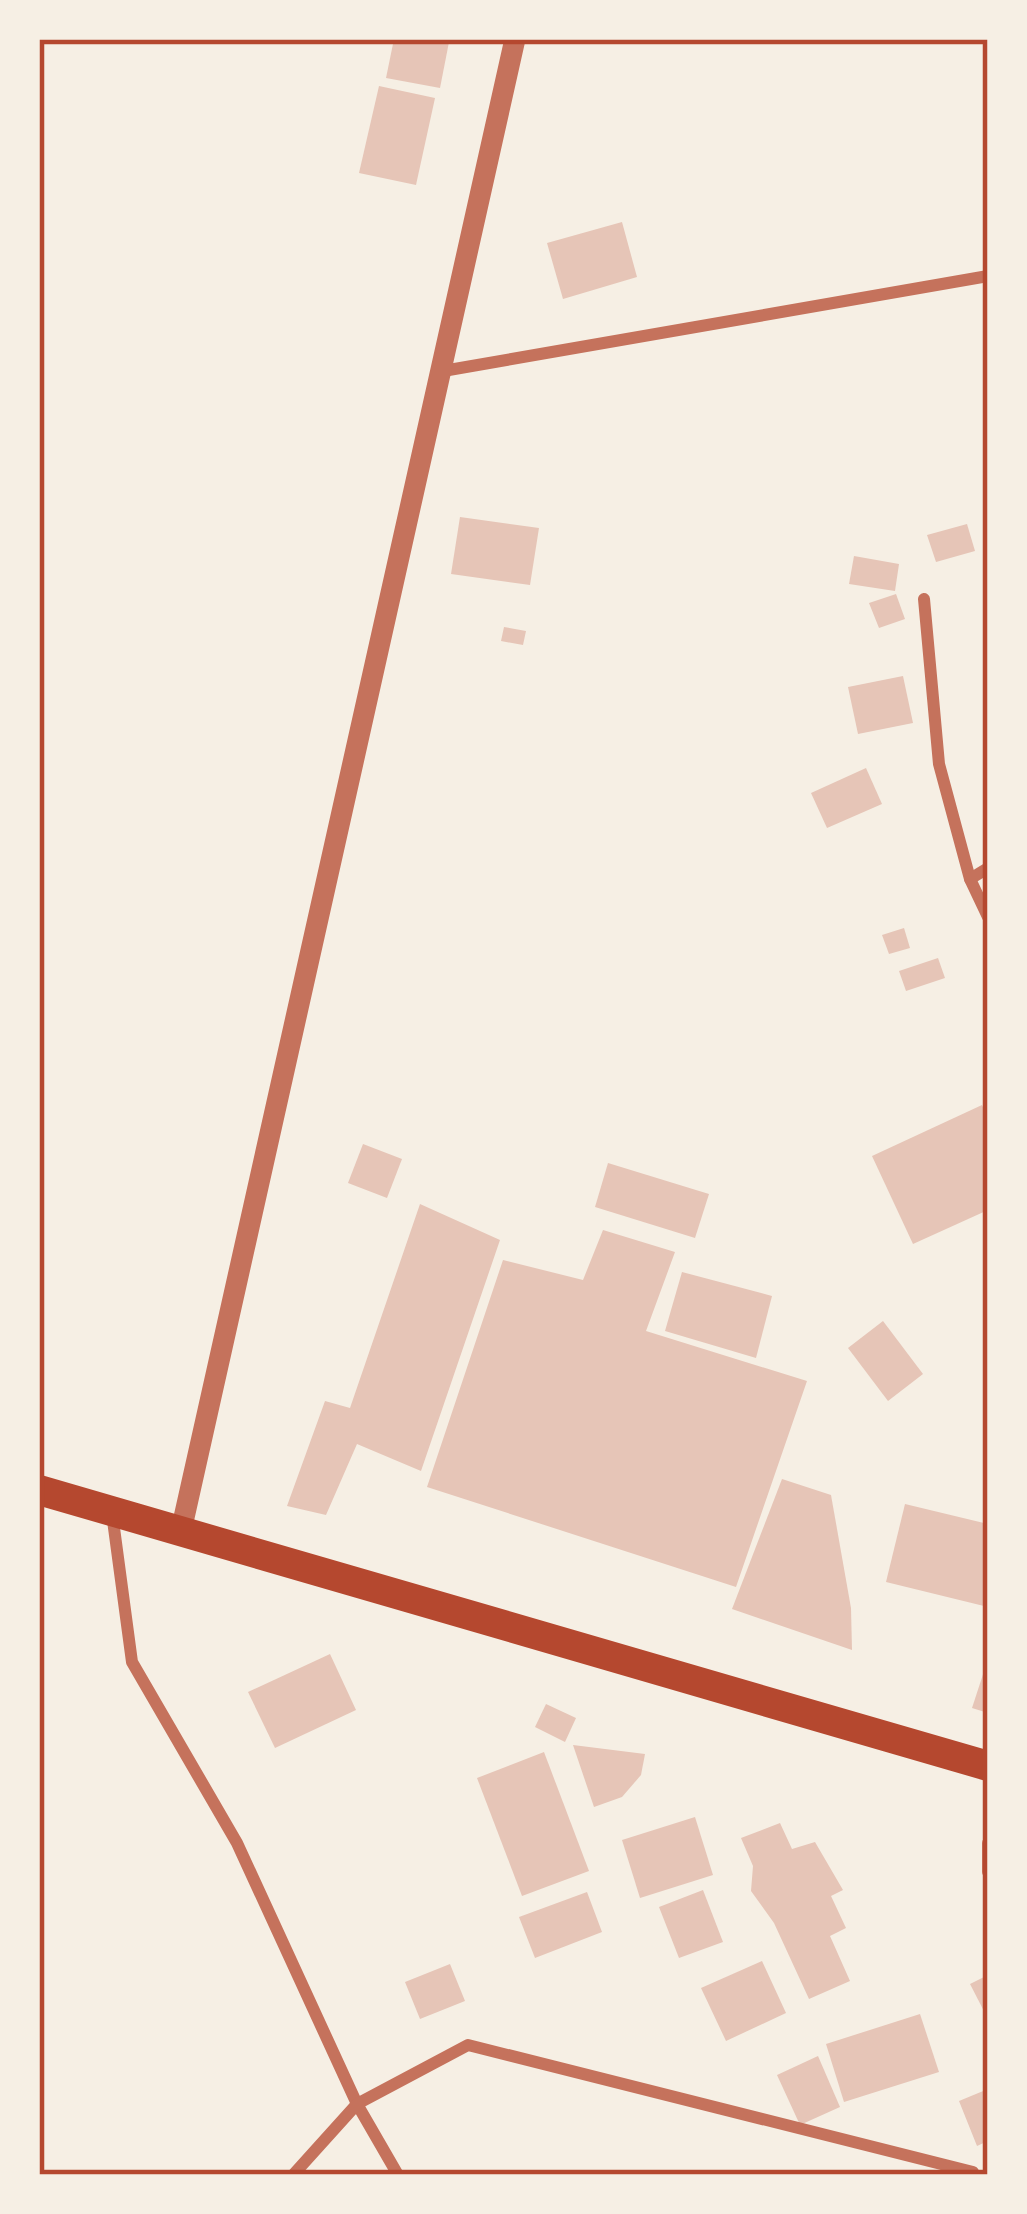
<svg xmlns="http://www.w3.org/2000/svg" width="1027" height="2214" viewBox="0 0 1027 2214" font-family="'Fira Sans Condensed',sans-serif">
	<style>
		.building { fill: #e6c5b7 }
		.lines { fill: none; stroke-linecap: round; stroke-linejoin: round }
		.minor { stroke: #c5725c; stroke-width: 12 }
		.tertiary { stroke: #c5725c; stroke-width: 21 }
		.primary { stroke: #b5482f; stroke-width: 30 }
		.neatline { fill: none; stroke: #b5482f; stroke-width: 4.5 }
	</style>
	<rect width="100%" height="100%" fill="#f6efe4"/>
	<g class="building">
		<polygon points="394,39 449,42 440,88 386,78"/>
		<polygon points="379,86 435,98 416,185 359,173"/>
		<polygon points="622,222 637,277 563,299 547,243"/>
		<polygon points="460,517 539,528 530,585 451,574"/>
		<polygon points="967,524 975,551 936,562 927,535"/>
		<polygon points="854,556 899,564 895,591 849,584"/>
		<polygon points="896,594 905,619 879,628 869,603"/>
		<polygon points="504,627 526,631 523,645 501,641"/>
		<polygon points="903,676 913,723 858,734 848,687"/>
		<polygon points="866,768 882,804 827,828 811,793"/>
		<polygon points="904,928 910,948 889,954 882,935"/>
		<polygon points="938,958 945,978 906,991 899,971"/>
		<polygon points="982,1105 988,1118 988,1210 913,1244 872,1156"/>
		<polygon points="363,1144 402,1159 387,1198 348,1183"/>
		<polygon points="608,1163 709,1194 695,1238 595,1207"/>
		<polygon points="420,1204 500,1240 421,1471 357,1444 326,1515 287,1506 325,1401 350,1408"/>
		<polygon points="603,1230 675,1252 646,1331 807,1381 736,1587 427,1487 503,1260 583,1280"/>
		<polygon points="682,1272 772,1296 756,1358 665,1331"/>
		<polygon points="883,1321 923,1374 888,1401 848,1348"/>
		<polygon points="782,1479 831,1495 851,1608 852,1650 732,1609"/>
		<polygon points="905,1504 988,1524 988,1607 886,1582"/>
		<polygon points="330,1654 356,1710 275,1748 248,1692"/>
		<polygon points="987,1662 988,1662 988,1713 972,1708"/>
		<polygon points="546,1704 576,1718 565,1742 535,1727"/>
		<polygon points="573,1745 645,1754 641,1775 622,1797 594,1807"/>
		<polygon points="544,1752 589,1871 522,1896 477,1778"/>
		<polygon points="695,1817 713,1875 640,1898 622,1840"/>
		<polygon points="780,1823 792,1849 815,1842 843,1890 831,1896 846,1928 830,1936 850,1981 809,1999 774,1923 751,1891 753,1866 741,1838"/>
		<polygon points="703,1890 723,1942 679,1958 659,1907"/>
		<polygon points="587,1892 602,1932 535,1958 519,1917"/>
		<polygon points="762,1961 786,2013 726,2041 701,1988"/>
		<polygon points="450,1964 465,2001 420,2019 405,1982"/>
		<polygon points="988,1975 988,2019 970,1984"/>
		<polygon points="920,2014 939,2072 844,2102 826,2044"/>
		<polygon points="818,2056 840,2107 800,2125 777,2075"/>
		<polygon points="988,2089 988,2141 977,2146 959,2101"/>
	</g>
	<g class="lines">
		<g class="minor">
			<polyline points="443,371 988,276"/>
			<polyline points="924,599 939,764 970,879"/>
			<polyline points="988,868 970,879 988,917"/>
			<polyline points="112,1513 132,1662 237,1843 357,2104 398,2175"/>
			<polyline points="988,1843 988,1872"/>
			<polyline points="293,2175 357,2104 468,2045 973,2172"/>
		</g>
		<polyline class="tertiary" points="181,1531 515,39"/>
		<polyline class="primary" points="39,1490 988,1766"/>
	</g>
	<rect width="1027" height="2214" fill="none" stroke="#f6efe4" stroke-width="84"/>
	<rect x="42" y="42" width="943" height="2130" class="neatline"/>
</svg>
